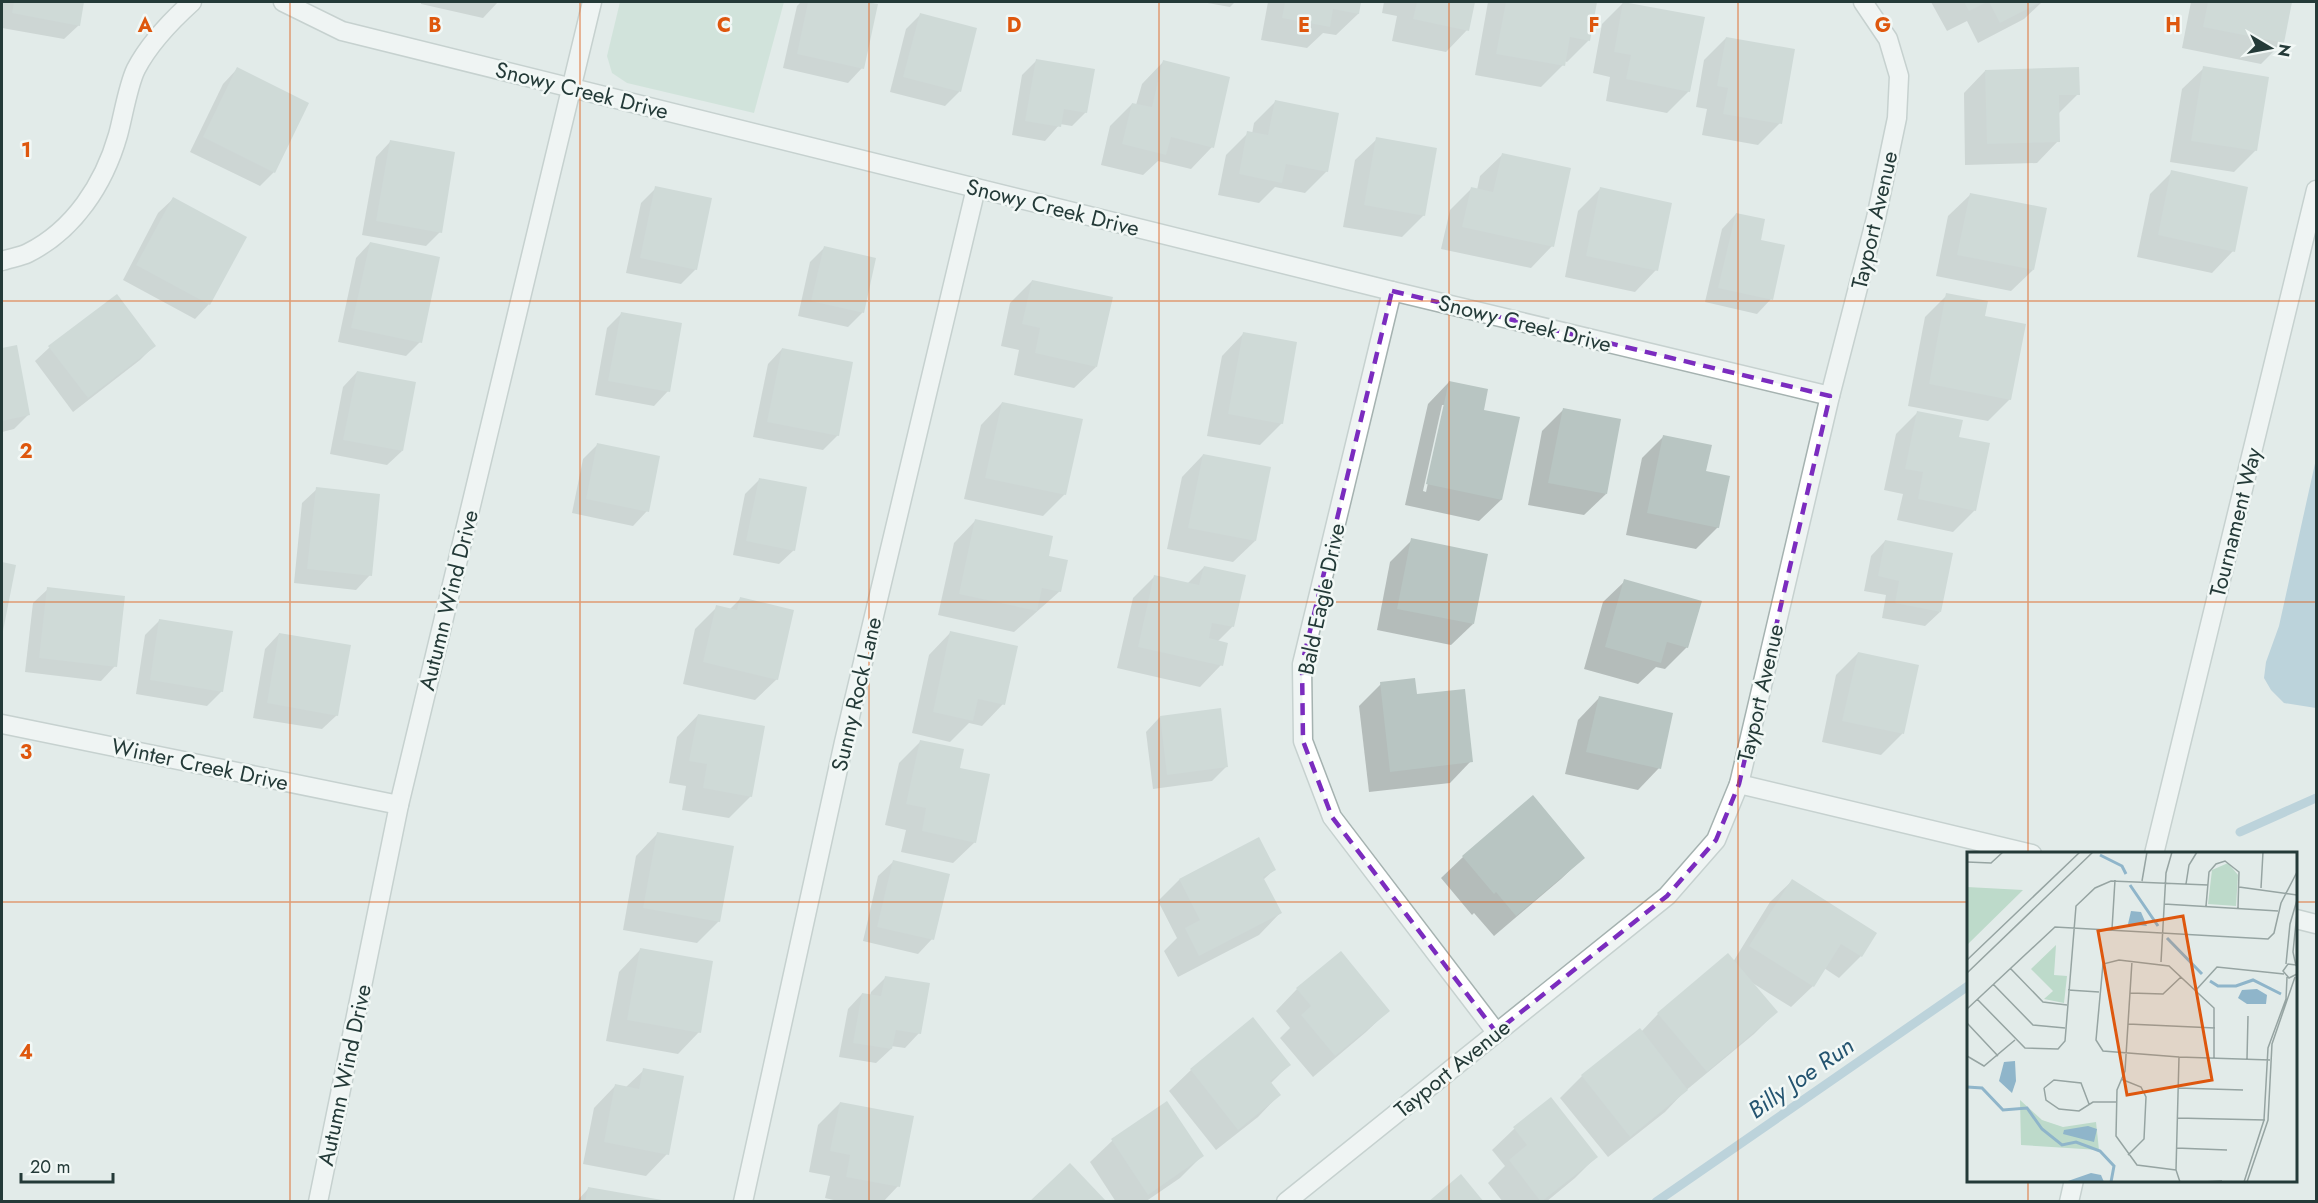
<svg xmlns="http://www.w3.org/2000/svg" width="2318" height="1203" viewBox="0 0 2318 1203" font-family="Jost,sans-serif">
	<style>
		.green { fill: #bddaca }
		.water { fill: #8fb5ca }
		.shadow { fill: #0003; fill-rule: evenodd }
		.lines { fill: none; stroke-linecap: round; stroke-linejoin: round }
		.stream { stroke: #8fb5ca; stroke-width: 9 }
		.building { fill: #b8c5c2 }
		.street-casing { stroke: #a5b2b0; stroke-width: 21 }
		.street { stroke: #fff; stroke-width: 18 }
		.marked { fill: none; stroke: #7b2cbf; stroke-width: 4.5; stroke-dasharray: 12 8; stroke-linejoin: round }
		.grid { fill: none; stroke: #de570e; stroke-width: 1.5; stroke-opacity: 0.55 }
		.labels { text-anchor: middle; stroke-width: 5; stroke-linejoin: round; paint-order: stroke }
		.street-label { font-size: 22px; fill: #243a38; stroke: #f2f8f6 }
		.water-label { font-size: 24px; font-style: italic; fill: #245470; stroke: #f2f8f6 }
		.inset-river { fill: none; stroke: #8fb5ca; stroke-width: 3 }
		.inset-road { fill: none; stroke: #96a4a2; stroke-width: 1.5 }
		.view { fill: #de570e; fill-opacity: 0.15; stroke: #de570e; stroke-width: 3 }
		.inset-edge { fill: none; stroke: #243a38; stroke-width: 3 }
		.grid-label { font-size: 20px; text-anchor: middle; font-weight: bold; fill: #de570e; stroke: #f2f8f6; stroke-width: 5; stroke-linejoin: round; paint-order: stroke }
	</style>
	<rect width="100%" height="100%" fill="#e2ebe9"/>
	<polygon class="green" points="620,2 784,2 754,113 627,83 612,73 607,56"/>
	<polygon class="water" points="2316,459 2316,708 2284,703 2271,690 2264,678 2266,662 2279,626"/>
	<g class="shadow">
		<polygon points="3,2 83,2 79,25 64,39 2,28"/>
		<polygon points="421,2 498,2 483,18 421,4"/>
		<polygon points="801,2 858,2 876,6 862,68 848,83 783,68 797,6"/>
		<polygon points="1202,2 1235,2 1230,7"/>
		<polygon points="1268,2 1360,2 1358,14 1336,35 1323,33 1307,48 1261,40"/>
		<polygon points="1384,2 1473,2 1467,30 1446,52 1392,41 1397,16 1382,13"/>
		<polygon points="1488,2 1596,2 1589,40 1567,62 1564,61 1563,65 1541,87 1475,75"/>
		<polygon points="1624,2 1689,91 1667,113 1606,101 1610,77 1593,73 1602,24"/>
		<polygon points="1931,2 2042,2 2024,19 1978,43 1967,21 1947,31"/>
		<polygon points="2191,2 2291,2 2283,42 2261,64 2182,48"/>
		<polygon points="920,15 975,29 959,92 945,106 890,92 906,29"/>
		<polygon points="1726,38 1780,123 1758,145 1702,135 1707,109 1696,107 1704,60"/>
		<polygon points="1037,60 1086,112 1072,126 1060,124 1045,141 1012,135 1022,75"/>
		<polygon points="1163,62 1212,147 1191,169 1158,161 1143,175 1101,165 1110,126 1132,104 1136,105 1142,84"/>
		<polygon points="2204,68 2256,150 2234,172 2170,162 2182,89"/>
		<polygon points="237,69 274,172 260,186 190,152 223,84"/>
		<polygon points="1985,71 2078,94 2058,114 2058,141 2037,163 1965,165 1964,93"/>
		<polygon points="1275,102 1327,171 1305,193 1275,187 1259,203 1218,195 1226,155 1248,133 1252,134 1254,123"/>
		<polygon points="1377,139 1424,215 1402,237 1343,227 1355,160"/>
		<polygon points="390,142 440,232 426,246 362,235 376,157"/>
		<polygon points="1502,155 1552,246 1531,268 1441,249 1450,210 1471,189 1477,190 1480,176"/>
		<polygon points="2172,172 2233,251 2212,273 2137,257 2150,194"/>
		<polygon points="656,188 696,269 681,284 626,273 641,203"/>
		<polygon points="1600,189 1656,270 1635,292 1565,277 1578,211"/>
		<polygon points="1970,195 2033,270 2011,291 1936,276 1948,216"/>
		<polygon points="173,199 209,304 195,319 123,280 158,213"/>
		<polygon points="1736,214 1759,241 1771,299 1757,314 1705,302 1722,229"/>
		<polygon points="370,243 420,342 406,356 338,342 356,258"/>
		<polygon points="824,248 874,259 862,313 848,327 798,316 810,262"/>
		<polygon points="1032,281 1096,367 1074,388 1014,375 1019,350 1001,346 1010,303"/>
		<polygon points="1947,295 1983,317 2010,399 1988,421 1908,406 1925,317"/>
		<polygon points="621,314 668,391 654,406 595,395 607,328"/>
		<polygon points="1243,334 1282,423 1260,445 1207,436 1222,356"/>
		<polygon points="154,346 140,360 73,412 35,361 50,347"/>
		<polygon points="15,347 28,415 14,429 2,432 2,349"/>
		<polygon points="782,349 838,435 823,450 753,437 768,364"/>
		<polygon points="357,372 402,451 387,465 330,454 343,387"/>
		<path d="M1449 382 1482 411 1518 419 1501 500 1479 521 1405 505 1428 404ZM1442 405H1445L1426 492 1423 491Z"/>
		<polygon points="1002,403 1065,494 1043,516 964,499 981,425"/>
		<polygon points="1563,410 1606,494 1584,515 1528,505 1542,431"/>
		<polygon points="1917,413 1958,438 1975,510 1953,532 1897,520 1903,494 1884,490 1896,434"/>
		<polygon points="1663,437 1718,527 1696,549 1626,535 1642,458"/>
		<polygon points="598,444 647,511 633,526 572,513 583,459"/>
		<polygon points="1203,455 1255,541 1233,562 1167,549 1182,477"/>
		<polygon points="759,480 794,550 779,564 733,555 745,494"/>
		<polygon points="317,489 370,575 356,590 294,583 302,503"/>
		<polygon points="975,521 1060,591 1014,632 938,615 954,543"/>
		<polygon points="1412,540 1473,624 1451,645 1377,630 1390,562"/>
		<polygon points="1885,541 1940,612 1925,626 1882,618 1886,595 1864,591 1871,556"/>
		<polygon points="2,563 14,566 2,628"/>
		<polygon points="1204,567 1244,576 1232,627 1218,641 1221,665 1200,687 1117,668 1133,598 1154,577 1187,584"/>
		<polygon points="1625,581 1687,647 1665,669 1656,667 1638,684 1584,669 1603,602"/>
		<polygon points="48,589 115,666 101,681 25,672 33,603"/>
		<polygon points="740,599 777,679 755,700 683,684 695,629 717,607 729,610"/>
		<polygon points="160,620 222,691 207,706 136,694 145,635"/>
		<polygon points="950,633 1003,704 982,726 969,723 950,742 912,733 929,655"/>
		<polygon points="279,634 337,715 322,729 253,718 265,649"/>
		<polygon points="1858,653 1917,666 1902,734 1881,755 1822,742 1836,675"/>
		<polygon points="1381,684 1416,696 1471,761 1450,783 1369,792 1359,706"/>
		<polygon points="1599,698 1659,768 1638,790 1565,774 1578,720"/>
		<polygon points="698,715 751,796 729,818 682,810 686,786 669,783 677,737"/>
		<polygon points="1160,717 1226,767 1212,781 1153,789 1146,732"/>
		<polygon points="920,742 975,842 953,863 901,852 906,830 885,825 899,763"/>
		<polygon points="657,834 719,921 697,943 623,930 636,856"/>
		<polygon points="1463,857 1583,858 1561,879 1494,936 1474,913 1472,915 1441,878"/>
		<polygon points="893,862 932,939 918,954 863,941 878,876"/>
		<polygon points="1274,870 1263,880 1280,913 1259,935 1178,977 1164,951 1177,938 1158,901 1179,880"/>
		<polygon points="1792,881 1875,933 1861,956 1839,978 1824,968 1813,986 1791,1007 1751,982 1776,1012 1754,1034 1684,1092 1665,1112 1608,1157 1560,1098 1582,1076 1639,1031 1641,1032 1658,1014 1733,962 1770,902"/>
		<polygon points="640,950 699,1032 678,1054 606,1041 619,972"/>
		<polygon points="886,977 919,1033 905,1048 891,1046 891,1049 876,1063 839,1057 848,1009 862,994 870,996 871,992"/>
		<polygon points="1297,989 1388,1011 1366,1032 1313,1077 1280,1038 1290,1028 1276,1011"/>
		<polygon points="1253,1020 1289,1065 1270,1084 1279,1095 1258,1117 1216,1150 1169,1091 1191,1070"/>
		<polygon points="644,1070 667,1154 646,1176 583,1164 594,1108 615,1086 625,1088"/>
		<polygon points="1551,1099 1596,1157 1575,1178 1546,1202 1503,1202 1488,1183 1505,1166 1492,1150 1514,1129"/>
		<polygon points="840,1103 898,1186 883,1202 842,1202 825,1198 830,1176 809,1172 818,1125"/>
		<polygon points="1166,1104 1202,1156 1180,1178 1145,1202 1116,1202 1090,1162 1112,1141"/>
		<polygon points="588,1189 659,1202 576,1202"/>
	</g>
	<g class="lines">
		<g class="stream">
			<polyline points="2240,832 2316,798"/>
			<polyline points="1656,1202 1968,986"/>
		</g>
	</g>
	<g class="building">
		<polygon points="14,2 84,2 80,26 12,13"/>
		<polygon points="808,2 865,2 878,4 864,69 797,54"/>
		<polygon points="1285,2 1361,2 1359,14 1333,9 1330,27 1282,18"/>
		<polygon points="1417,2 1475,2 1469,31 1413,19"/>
		<polygon points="1506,2 1597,2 1590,41 1570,37 1565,66 1496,54"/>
		<polygon points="1623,2 1705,17 1690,92 1626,79 1631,55 1614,52"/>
		<polygon points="1964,2 1987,2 1969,11"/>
		<polygon points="1989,2 2041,2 2000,23"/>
		<polygon points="2208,2 2292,2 2284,43 2203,27"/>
		<polygon points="920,13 977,28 961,92 903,77"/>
		<polygon points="1726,37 1795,49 1782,124 1723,114 1728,88 1717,86"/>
		<polygon points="1036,59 1095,69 1087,113 1064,109 1061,127 1025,121"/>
		<polygon points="1163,60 1230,77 1214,148 1171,137 1166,155 1122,144 1132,103 1152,107"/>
		<polygon points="2203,66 2269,77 2257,151 2191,141"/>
		<polygon points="237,67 309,103 275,173 203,137"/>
		<polygon points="2079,67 2080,95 2059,95 2060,142 1987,144 1985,70"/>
		<polygon points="1275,100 1339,113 1328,172 1286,164 1282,183 1239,174 1247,131 1268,135"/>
		<polygon points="1376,137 1437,148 1425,216 1364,205"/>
		<polygon points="390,140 455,152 442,233 376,221"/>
		<polygon points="1502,153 1571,168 1554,247 1462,227 1471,187 1493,192"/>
		<polygon points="2171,170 2248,187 2235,252 2158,235"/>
		<polygon points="655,186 712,198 697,270 640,258"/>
		<polygon points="1600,187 1672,203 1658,271 1586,256"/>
		<polygon points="1970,193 2047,208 2034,270 1957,255"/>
		<polygon points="173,197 247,237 210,305 136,265"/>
		<polygon points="1736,213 1765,219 1761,240 1785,245 1773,300 1718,288"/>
		<polygon points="370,242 440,257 422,343 351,328"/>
		<polygon points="824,246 876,258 864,313 811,301"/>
		<polygon points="1032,280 1113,297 1097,367 1035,353 1040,328 1022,324"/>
		<polygon points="1946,293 1988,301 1985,316 2026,324 2011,400 1929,384"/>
		<polygon points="117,294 156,346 88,398 48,346"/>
		<polygon points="621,312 682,323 670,392 608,381"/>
		<polygon points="1243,332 1297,342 1283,424 1228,414"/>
		<polygon points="17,345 30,415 2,421 2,348"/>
		<polygon points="782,348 853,362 839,436 767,422"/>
		<polygon points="357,371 416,382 403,451 343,440"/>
		<polygon points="1449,381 1488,389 1484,410 1520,417 1502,500 1426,484"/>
		<polygon points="1002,402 1083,419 1066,495 985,478"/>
		<polygon points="1563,408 1621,419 1607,494 1548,483"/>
		<polygon points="1917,411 1963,420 1959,437 1990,443 1976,511 1918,499 1923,472 1905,469"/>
		<polygon points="1663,435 1712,445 1706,471 1730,476 1719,528 1647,513"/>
		<polygon points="597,443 660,456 649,512 586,499"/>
		<polygon points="1203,454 1271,467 1256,541 1188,528"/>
		<polygon points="759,478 807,487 795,551 746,541"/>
		<polygon points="316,487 380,494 372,576 307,569"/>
		<polygon points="975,519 1053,536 1049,556 1068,560 1061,592 1042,588 1037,611 959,594"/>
		<polygon points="1411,538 1488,554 1474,624 1397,609"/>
		<polygon points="1885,540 1953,553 1941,612 1895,603 1899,581 1878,576"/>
		<polygon points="2,562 16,565 3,631 2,631"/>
		<polygon points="1204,566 1246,575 1234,627 1212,623 1209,638 1228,643 1223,666 1138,647 1154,575 1199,585"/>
		<polygon points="1624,579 1702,601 1688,648 1667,642 1661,663 1605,647"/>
		<polygon points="47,587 125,596 117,667 39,658"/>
		<polygon points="740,597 794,610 778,680 703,662 716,605 737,610"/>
		<polygon points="159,619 233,631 223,692 150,680"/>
		<polygon points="950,631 1018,646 1005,705 978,699 973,721 933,712"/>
		<polygon points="279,633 351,645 338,716 267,703"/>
		<polygon points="1858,652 1919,665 1904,734 1842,721"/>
		<polygon points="1415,678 1417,694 1465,689 1473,762 1390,772 1380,682"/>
		<polygon points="1599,696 1673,713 1661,769 1586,752"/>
		<polygon points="1221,708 1228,767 1167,775 1160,716"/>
		<polygon points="698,714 765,726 752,797 703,788 707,764 689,761"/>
		<polygon points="920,740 964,749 960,768 990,774 976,843 922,831 926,808 906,804"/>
		<polygon points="1533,795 1585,858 1516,916 1496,892 1494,894 1462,856"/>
		<polygon points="657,832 734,846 720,922 643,908"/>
		<polygon points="1259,837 1276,870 1263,877 1282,913 1199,956 1185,928 1200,920 1179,879"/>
		<polygon points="893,860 950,874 934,940 877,927"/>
		<polygon points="1792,879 1877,933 1862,957 1841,944 1814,987 1749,946"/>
		<polygon points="640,948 713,961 701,1033 627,1020"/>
		<polygon points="1341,951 1390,1011 1335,1056 1301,1015 1311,1006 1296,988"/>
		<polygon points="1728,953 1778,1012 1707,1072 1657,1013"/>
		<polygon points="885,976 930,983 921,1034 896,1030 892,1049 853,1043 862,993 881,996"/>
		<polygon points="1253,1017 1291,1065 1270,1081 1281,1095 1238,1130 1190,1069"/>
		<polygon points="1640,1028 1688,1090 1630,1137 1581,1075"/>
		<polygon points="643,1068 684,1076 669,1155 604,1142 615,1084 639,1089"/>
		<polygon points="1551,1097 1598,1157 1541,1202 1509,1160 1527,1145 1513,1127"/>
		<polygon points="1167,1101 1204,1156 1148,1195 1111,1139"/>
		<polygon points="840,1102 914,1116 900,1187 846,1177 850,1155 830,1151"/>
		<polygon points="1070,1163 1107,1202 1029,1202"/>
		<polygon points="1461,1174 1484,1202 1428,1202"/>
		<polygon points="588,1187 662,1200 662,1202 585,1202"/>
	</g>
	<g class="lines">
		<defs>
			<g id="street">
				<polyline points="283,2 342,31 1392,291 1830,396"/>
				<path d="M2 261C10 258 20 257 28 253 74 230 104 184 118 135 123 117 128 85 136 69 149 44 172 20 192 2"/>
				<polyline points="1392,291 1302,664 1303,741 1332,817 1496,1032"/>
				<polyline points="2,724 399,805"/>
				<polyline points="1739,784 2032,854"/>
				<polyline points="2154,854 2316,190"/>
				<polyline points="2296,919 2316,924"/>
				<polyline points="318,1202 399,805 592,2"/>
				<polyline points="743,1202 844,742 976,188"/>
				<polyline points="1286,1202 1667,896 1716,840 1739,784 1830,396 1876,218 1897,118 1899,76 1888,39 1863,2"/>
				<polyline points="2069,1202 2074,1180"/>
			</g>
		</defs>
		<use href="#street" class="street-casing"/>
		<use href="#street" class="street"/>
	</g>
	<path d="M0 0H2318V1203H0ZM1392 291 1830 396 1739 784 1716 840 1667 896 1496 1032 1332 817 1303 741 1302 664Z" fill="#e2ebe9" fill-opacity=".55" fill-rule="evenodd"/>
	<path class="marked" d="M1392 291 1830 396 1739 784 1716 840 1667 896 1496 1032 1332 817 1303 741 1302 664Z"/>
	<path class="grid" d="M290 2V1202M580 2V1202M869 2V1202M1159 2V1202M1449 2V1202M1738 2V1202M2028 2V854M2 301H2316M2 602H2316M2 902H1968M2296 902H2316M2028 1180V1202"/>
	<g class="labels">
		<g class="street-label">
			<text transform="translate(582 90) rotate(14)" y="8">Snowy Creek Drive</text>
			<text transform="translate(1053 207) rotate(14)" y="8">Snowy Creek Drive</text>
			<text transform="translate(1874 220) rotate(-77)" y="8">Tayport Avenue</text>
			<text transform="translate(1525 323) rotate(14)" y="8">Snowy Creek Drive</text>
			<text transform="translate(2235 522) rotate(-76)" y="8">Tournament Way</text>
			<text transform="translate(1321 599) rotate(-78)" y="8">Bald Eagle Drive</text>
			<text transform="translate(448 600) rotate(-76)" y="8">Autumn Wind Drive</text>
			<text transform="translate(1760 693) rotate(-77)" y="8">Tayport Avenue</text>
			<text transform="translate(856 694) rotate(-77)" y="8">Sunny Rock Lane</text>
			<text transform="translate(200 764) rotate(12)" y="8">Winter Creek Drive</text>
			<text transform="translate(1452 1068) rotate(-39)" y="8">Tayport Avenue</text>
			<text transform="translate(344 1075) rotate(-78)" y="8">Autumn Wind Drive</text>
		</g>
		<g class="water-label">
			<text transform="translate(1801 1078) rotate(-35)" y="8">Billy Joe Run</text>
		</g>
	</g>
	<g transform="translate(1967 852)">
		<rect width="330" height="330" fill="#e2ebe9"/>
		<path d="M261 11 271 23 269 54 241 52 245 18ZM0 35 56 38 0 93ZM89 93 87 123 100 124 97 151 77 147 86 139 64 117ZM53 248 75 268 96 275 129 270 132 298 54 293Z" fill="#bddaca"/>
		<path d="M164 59 174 60 180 74 161 72ZM290 137 300 143 299 152H280L271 146 275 138ZM48 209 49 229 45 241 32 229 37 210ZM121 274 130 277 127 290 96 282 97 278ZM124 321 134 323 137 330H98Z" fill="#8fb5ca"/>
		<path class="inset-river" d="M133 3 155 14 159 22M163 33 191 74M200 86 235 122M243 129 251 134H269L286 128 314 142M0 235 15 236 36 258 60 256 75 277 95 293 109 290 133 299 147 314 144 330"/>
		<path class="inset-road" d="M0 10 24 11 36 0M175 29 180 0M219 32 222 13 230 0M272 35 330 43M294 36 296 0M197 52 311 59M239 54 242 20 249 12 258 9 272 20 271 56M145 77 148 28M0 108 113 0M165 109 158 219 150 238 149 284 170 313 209 318M194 110 199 21 205 0M319 112 323 72 330 48M329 113 321 112 316 119 322 126 330 122M329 114 326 100 330 61M43 116 76 150 100 153M0 121 126 0M26 132 66 173 98 176M101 138 132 140M229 138 250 115 317 122M163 141 196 142 214 125M10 147 58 196 91 197 98 189 109 54 128 36 144 29 241 33M0 157 88 75 301 87 307 81 314 51 330 20M0 171 31 204M161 172 248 176M0 204 17 214 48 188M212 205 209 318 213 330M247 206V156L202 114 152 108 136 112 129 188 136 199 212 205 303 208M280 207 281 164M154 227 174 235 179 245 177 287 161 303M77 236 79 248 92 257 112 259 126 250H149M77 236 87 228 114 231 122 252M211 236 276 238M210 266 298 268M209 296 260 298M235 330 255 329M277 330 297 268 301 196 319 147 320 125M280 330 301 268 305 192 328 125"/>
		<path class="view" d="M216 64 245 228 160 243 131 79Z"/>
		<rect width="330" height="330" class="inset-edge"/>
	</g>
	<g class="grid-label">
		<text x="145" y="32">A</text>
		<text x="435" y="32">B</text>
		<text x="724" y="32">C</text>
		<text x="1014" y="32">D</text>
		<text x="1304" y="32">E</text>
		<text x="1594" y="32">F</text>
		<text x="1883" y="32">G</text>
		<text x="2173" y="32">H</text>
		<text x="26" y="157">1</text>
		<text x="26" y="458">2</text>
		<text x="26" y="759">3</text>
		<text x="26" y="1059">4</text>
	</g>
	<rect width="2318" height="1203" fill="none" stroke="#243a38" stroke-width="6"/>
	<g transform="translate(2270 48) rotate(100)" stroke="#f2f8f6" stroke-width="4.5" paint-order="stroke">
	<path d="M0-4.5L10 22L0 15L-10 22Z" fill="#243a38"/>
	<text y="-9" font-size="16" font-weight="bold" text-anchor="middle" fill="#243a38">N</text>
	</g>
	<path d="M21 1173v9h92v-9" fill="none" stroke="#243a38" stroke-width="3"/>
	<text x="30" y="1173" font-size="18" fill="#243a38" stroke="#f2f8f6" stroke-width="4.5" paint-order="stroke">20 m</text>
</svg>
